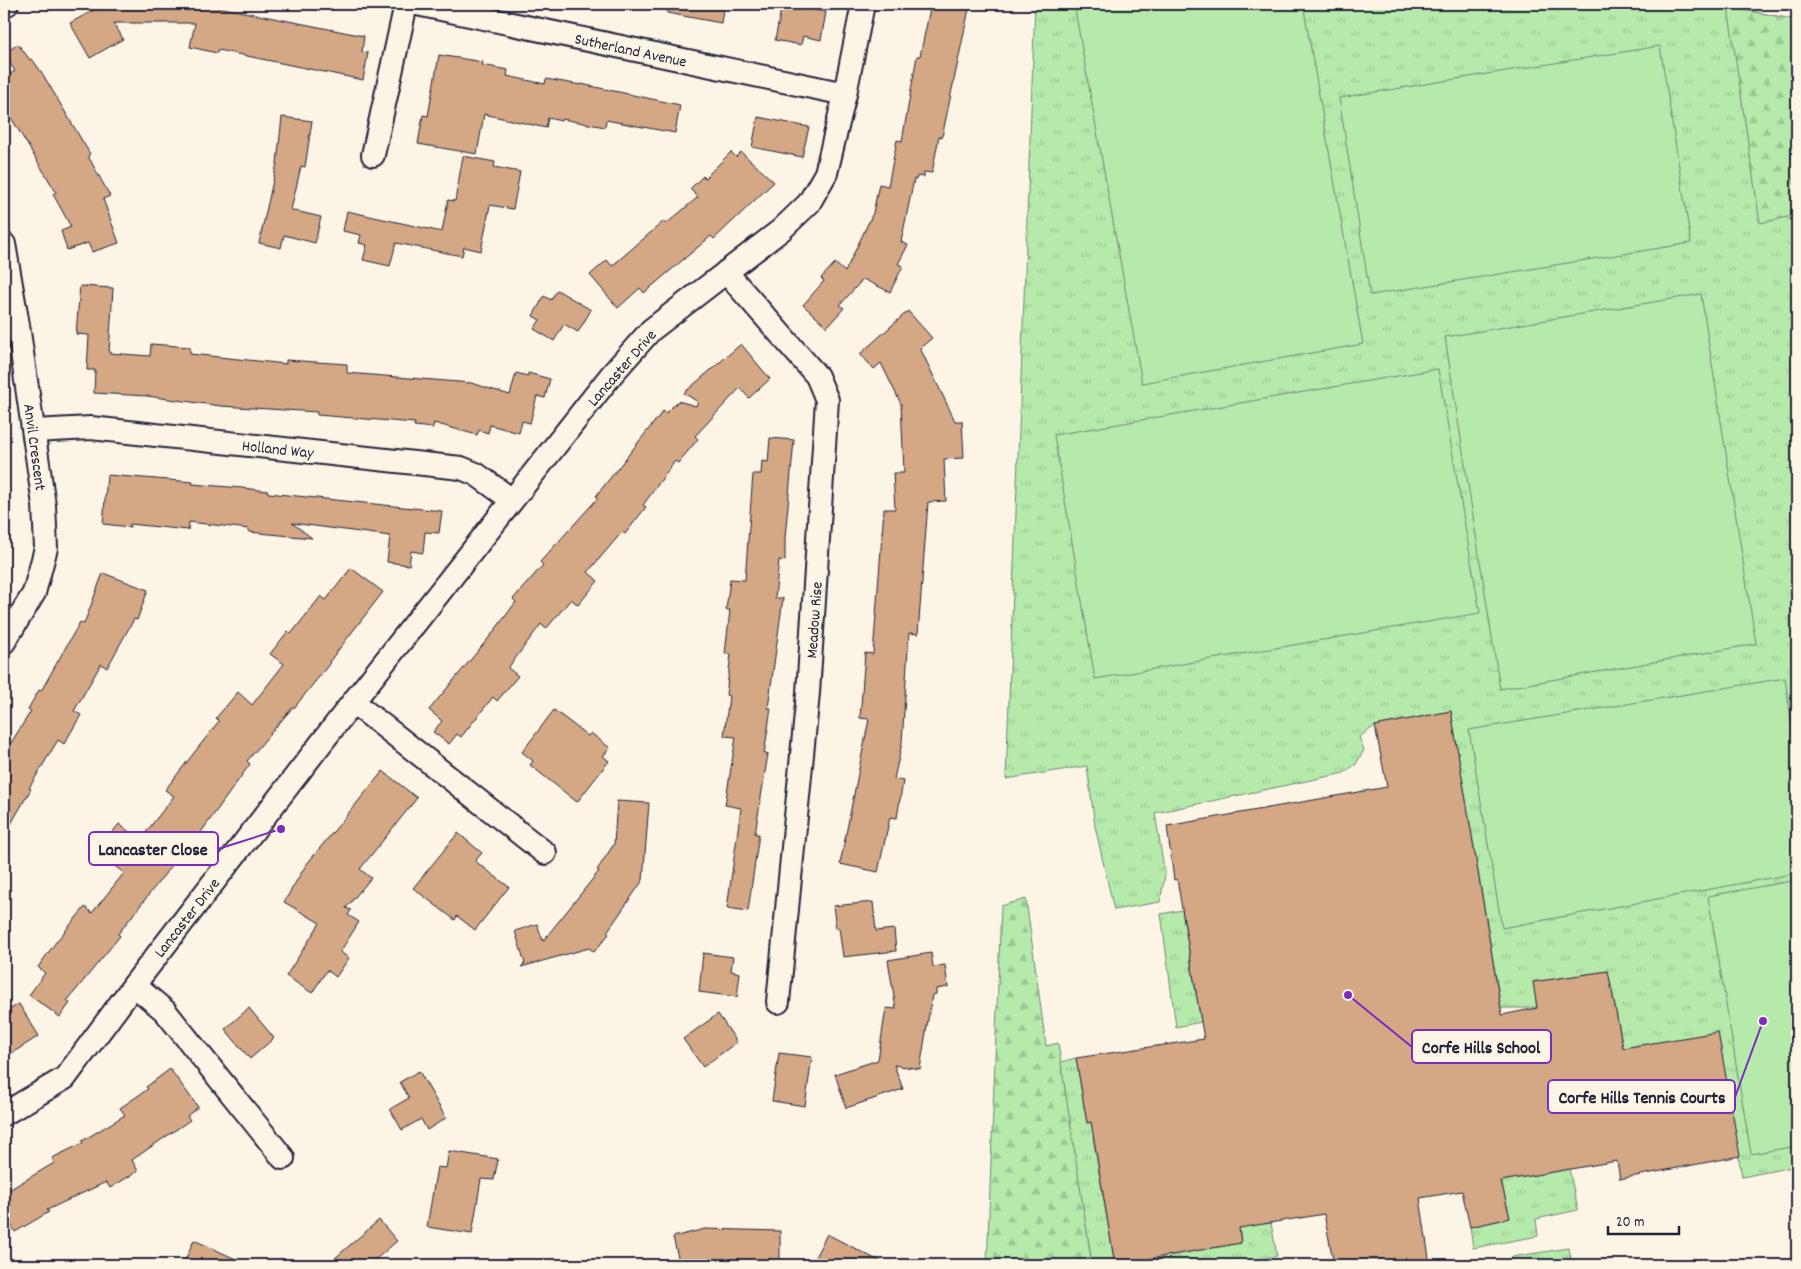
<svg xmlns="http://www.w3.org/2000/svg" width="1801" height="1269" viewBox="0 0 1801 1269" font-family="Dekko,sans-serif">
	<style>
		.grass { fill: url(#grass-tufts); stroke: #6c8673 }
		.forest { fill: url(#forest-firs); stroke: #6c8673 }
		.green { fill: #b5eaab; stroke: #6c8673 }
		.building { fill: #d4a785; stroke: #22223b }
		.lines { fill: none; stroke-linecap: round; stroke-linejoin: round }
		.street-casing { stroke: #22223b; stroke-width: 26 }
		.street { stroke: #fcf5e5; stroke-width: 22 }
		.labels { text-anchor: middle; stroke-width: 4.5; stroke-linejoin: round; paint-order: stroke }
		.street-label { font-size: 16px; fill: #22223b; stroke: #fcf5e5 }
		.leader { fill: none; stroke: #7b2cbf; stroke-width: 2 }
		.callout-dot { fill: #7b2cbf; stroke: #fcf5e5; stroke-width: 2 }
		.callout { fill: #fcf5e5; stroke: #7b2cbf; stroke-width: 2 }
		.callout-label { font-size: 18px; text-anchor: middle; font-weight: bold; fill: #22223b }
	</style>
	<defs>
		<pattern id="grass-tufts" width="24" height="20" patternUnits="userSpaceOnUse" patternTransform="scale(1.25)"><rect width="24" height="20" fill="#b5eaab"/><path d="M3 7l-1-3M5 7V3M7 7l1-3M15 17l-1-3M17 17v-4M19 17l1-3" fill="none" stroke="#9bc894"/></pattern>
		<pattern id="forest-firs" width="22" height="20" patternUnits="userSpaceOnUse" patternTransform="scale(1.25)"><rect width="22" height="20" fill="#b5eaab"/><path d="M5 1l3.5 6h-7zM16 11l3.5 6h-7z" fill="#9bc894"/></pattern>
	</defs>
	<rect width="100%" height="100%" fill="#fcf5e5"/>
	<filter id="ink" filterUnits="userSpaceOnUse"><feTurbulence type="fractalNoise" baseFrequency=".02" numOctaves="2"/><feDisplacementMap in="SourceGraphic" scale="10" xChannelSelector="R" yChannelSelector="G"/><feConvolveMatrix kernelMatrix="1 2 1 2 8 2 1 2 1" color-interpolation-filters="sRGB"/></filter>
	<g filter="url(#ink)">
		<g class="grass">
			<polygon points="1035,4 1714,4 1797,20 1797,1166 1742,1177 1718,1033 1623,1048 1608,971 1534,982 1537,1008 1501,1008 1451,711 1375,726 1359,737 1364,750 1356,764 1344,773 1155,813 1165,875 1160,902 1114,910 1095,826 1087,766 1006,779"/>
			<polygon points="1182,910 1201,1022 1176,1027 1161,914"/>
			<polygon points="1076,1058 1087,1123 1138,1116 1093,1137 1115,1265 1241,1243 1237,1212 1261,1208 1263,1224 1271,1223 1277,1256 1243,1262 1243,1265 1092,1265 1060,1062"/>
			<polygon points="1569,1169 1578,1210 1536,1219 1538,1236 1473,1248 1470,1227 1510,1218 1501,1181"/>
			<polygon points="1569,1248 1572,1265 1513,1265 1511,1257"/>
		</g>
		<g class="forest">
			<polygon points="1728,7 1797,20 1797,215 1760,223"/>
			<polygon points="1026,899 1046,1046 1058,1043 1092,1265 987,1265 1001,906"/>
		</g>
		<g class="green">
			<polygon points="1074,4 1303,4 1363,344 1142,383"/>
			<polygon points="1660,46 1691,243 1370,295 1339,98"/>
			<polygon points="1701,294 1756,644 1500,689 1445,337"/>
			<polygon points="1438,369 1480,613 1095,679 1054,435"/>
			<polygon points="1785,678 1797,759 1797,873 1502,928 1469,730"/>
			<polygon points="1797,880 1797,1146 1751,1154 1708,896"/>
		</g>
		<g class="building">
			<polygon points="105,4 203,4 364,36 362,52 368,53 363,80 218,50 217,53 190,47 195,23 114,23 123,39 90,58 70,23"/>
			<polygon points="668,4 724,4 721,23 667,13"/>
			<polygon points="782,4 826,12 821,40 803,36 801,45 775,40"/>
			<polygon points="931,4 970,4 942,137 939,136 932,173 924,172 924,177 917,176 916,180 914,179 901,242 908,245 898,264 903,266 890,292 863,279 840,305 844,308 827,327 803,305 824,281 821,278 835,263 845,272 873,213 879,184 888,186 897,140 902,141 917,56 920,56"/>
			<polygon points="18,44 30,60 32,59 42,73 90,154 88,156 110,196 103,199 119,243 92,252 88,243 67,250 61,231 71,227 53,194 56,192 4,106 4,78 15,71 4,54"/>
			<polygon points="439,55 483,62 482,65 508,70 507,76 545,84 546,79 581,85 581,84 680,105 675,133 606,120 605,127 562,119 561,121 548,118 546,128 484,114 477,154 418,144 423,115 428,116"/>
			<polygon points="282,117 312,121 305,167 301,166 291,210 321,217 315,243 284,235 281,248 259,243 277,163"/>
			<polygon points="758,117 809,127 802,157 752,147"/>
			<polygon points="731,152 736,157 741,152 774,182 714,239 711,236 644,293 640,288 618,308 590,275 607,260 612,266 664,221 666,224 698,197 690,189 703,176 705,178"/>
			<polygon points="463,156 495,162 494,167 520,172 513,209 490,205 481,251 464,247 462,256 396,243 390,266 363,260 367,245 359,243 361,235 343,231 347,211 442,232 448,200 455,201"/>
			<polygon points="80,286 113,288 109,353 150,356 151,344 190,347 190,354 286,364 286,360 347,364 347,373 471,383 510,395 516,373 528,376 528,373 550,379 545,398 537,396 530,423 522,421 519,433 490,425 488,433 479,430 477,435 434,423 433,428 414,426 415,423 317,415 317,412 221,406 147,396 94,393 95,370 87,370 89,335 76,334"/>
			<polygon points="557,290 591,310 578,332 564,324 554,341 534,329 540,320 533,316 544,296 551,300"/>
			<polygon points="908,311 932,338 920,348 955,421 962,421 964,458 944,459 946,501 928,502 918,634 909,633 902,743 894,779 903,781 897,818 890,817 878,872 840,864 869,719 860,718 865,653 873,654 884,509 895,509 893,473 904,473 901,404 881,363 874,369 860,354"/>
			<polygon points="741,344 770,379 749,398 740,388 695,436 698,439 678,463 675,461 643,505 646,507 625,534 622,532 588,572 598,581 578,605 571,599 546,629 541,624 508,668 518,676 497,701 493,697 461,737 457,734 449,744 433,732 442,721 429,710 492,634 516,602 513,599 543,565 540,562 598,498 596,496 663,411 666,413 678,401 696,406 698,402 684,393"/>
			<polygon points="770,438 794,440 785,538 785,561 779,560 775,598 783,598 768,708 771,708 764,754 768,754 755,834 759,834 748,911 727,908 741,808 725,805 736,737 724,736 729,696 726,695 731,654 725,654 730,610 726,610 730,579 745,580 753,474 761,474 762,461 768,462"/>
			<polygon points="107,475 193,482 192,484 242,488 268,491 268,493 442,511 439,533 425,532 423,553 411,551 409,565 387,562 390,536 292,523 312,538 249,532 249,529 189,522 188,530 130,524 130,527 103,524"/>
			<polygon points="351,568 383,592 329,662 330,663 294,708 293,707 247,761 250,764 199,835 188,849 186,847 118,934 120,936 67,1001 70,1003 60,1017 29,995 45,973 38,967 56,942 85,907 92,913 124,873 104,858 114,845 107,839 119,824 140,840 174,796 165,790 219,721 216,718 238,692 252,705 284,664 270,654 288,631 291,634 321,596 326,600"/>
			<polygon points="103,573 148,590 137,620 134,619 107,668 101,664 74,711 81,715 64,744 58,740 29,788 31,789 4,836 4,754 31,711 28,709 39,690 41,691 80,622 84,624"/>
			<polygon points="554,710 588,736 591,733 610,748 603,756 609,761 577,802 530,765 533,761 522,752"/>
			<polygon points="1451,711 1502,1015 1537,1008 1533,982 1608,971 1623,1048 1718,1032 1740,1156 1620,1179 1617,1161 1501,1181 1510,1218 1470,1227 1462,1191 1420,1198 1430,1265 1334,1265 1324,1214 1239,1228 1241,1243 1115,1265 1091,1122 1087,1123 1076,1058 1204,1039 1177,879 1174,880 1167,826 1387,787 1375,726"/>
			<polygon points="383,771 417,798 360,869 371,878 346,908 351,910 348,915 359,922 340,952 349,958 336,977 327,970 312,993 286,976 320,923 284,902 306,865"/>
			<polygon points="617,801 649,803 643,880 607,932 609,934 594,952 589,948 521,967 525,963 515,931 537,924 543,941 599,871 597,870 614,844"/>
			<polygon points="458,833 482,853 475,861 509,887 475,930 457,916 455,920 413,888"/>
			<polygon points="873,902 876,931 894,929 896,951 843,957 839,928 836,928 833,906"/>
			<polygon points="703,953 733,957 731,971 740,973 737,997 699,992"/>
			<polygon points="931,953 933,967 945,965 948,987 936,989 936,994 932,995 920,1069 894,1065 903,1089 846,1108 835,1074 878,1060 886,1008 896,1009 888,960"/>
			<polygon points="19,1004 39,1036 4,1058 4,1013"/>
			<polygon points="249,1008 274,1038 250,1059 225,1029"/>
			<polygon points="718,1014 737,1042 703,1067 683,1039"/>
			<polygon points="779,1053 812,1057 805,1106 772,1101"/>
			<polygon points="170,1069 198,1107 187,1116 190,1120 132,1160 138,1171 110,1188 106,1182 47,1210 49,1212 15,1232 4,1212 4,1193 54,1163 52,1158 83,1143 82,1141 125,1115 120,1108 148,1089 146,1087"/>
			<polygon points="419,1071 446,1118 427,1130 421,1119 402,1130 390,1109 409,1098 400,1082"/>
			<polygon points="449,1151 498,1159 494,1180 481,1179 472,1234 427,1227 437,1167 446,1168"/>
			<polygon points="379,1220 397,1241 369,1265 327,1265"/>
			<polygon points="705,1229 780,1231 780,1265 680,1265 673,1237"/>
			<polygon points="827,1234 887,1265 811,1265"/>
			<polygon points="194,1240 249,1265 183,1265"/>
		</g>
		<g class="lines">
			<defs>
				<g id="street">
					<polyline points="417,4 845,94"/>
					<polyline points="4,5 7,4"/>
					<polyline points="373,155 406,4"/>
					<polyline points="4,244 18,325 44,505 46,548 34,593 4,642"/>
					<polyline points="726,272 817,376 827,400 808,693 778,1002"/>
					<polyline points="34,431 91,428 461,468 476,474 512,500"/>
					<polyline points="353,702 545,853"/>
					<polyline points="134,985 165,1011 283,1158"/>
					<polyline points="4,1114 65,1078 134,985 353,702 612,374 651,330 781,230 809,203 826,173 845,94 863,4"/>
				</g>
			</defs>
			<use href="#street" class="street-casing"/>
			<use href="#street" class="street"/>
		</g>
	</g>
	<g class="labels">
		<g class="street-label">
			<text transform="translate(631 49) rotate(12)" y="6">Sutherland Avenue</text>
			<text transform="translate(621 367) rotate(-49)" y="6">Lancaster Drive</text>
			<text transform="translate(36 447) rotate(82)" y="6">Anvil Crescent</text>
			<text transform="translate(278 448) rotate(6)" y="6">Holland Way</text>
			<text transform="translate(813 620) rotate(-86)" y="6">Meadow Rise</text>
			<text transform="translate(186 917) rotate(-52)" y="6">Lancaster Drive</text>
		</g>
	</g>
	<path class="leader" d="M281 829L218 849M1348 995L1412 1047M1763 1021L1735 1097"/>
	<g class="callout-dot">
		<circle cx="281" cy="829" r="5"/>
		<circle cx="1348" cy="995" r="5"/>
		<circle cx="1763" cy="1021" r="5"/>
	</g>
	<g class="callout">
		<rect x="89" y="832" width="129" height="33" rx="5"/>
		<rect x="1412" y="1030" width="139" height="33" rx="5"/>
		<rect x="1548" y="1080" width="187" height="33" rx="5"/>
	</g>
	<g class="callout-label">
		<text x="153" y="855">Lancaster Close</text>
		<text x="1481" y="1053">Corfe Hills School</text>
		<text x="1642" y="1103">Corfe Hills Tennis Courts</text>
	</g>
	<rect width="1801" height="1269" fill="none" stroke="#fcf5e5" stroke-width="20"/>
	<rect x="10" y="10" width="1781" height="1249" fill="none" stroke="#22223b" stroke-width="2" filter="url(#ink)"/>
	<path d="M1608 1226v8h71v-8" fill="none" stroke="#22223b" stroke-width="2.5"/>
	<text x="1616" y="1226" font-size="15" fill="#22223b" stroke="#fcf5e5" stroke-width="4" paint-order="stroke">20 m</text>
</svg>
